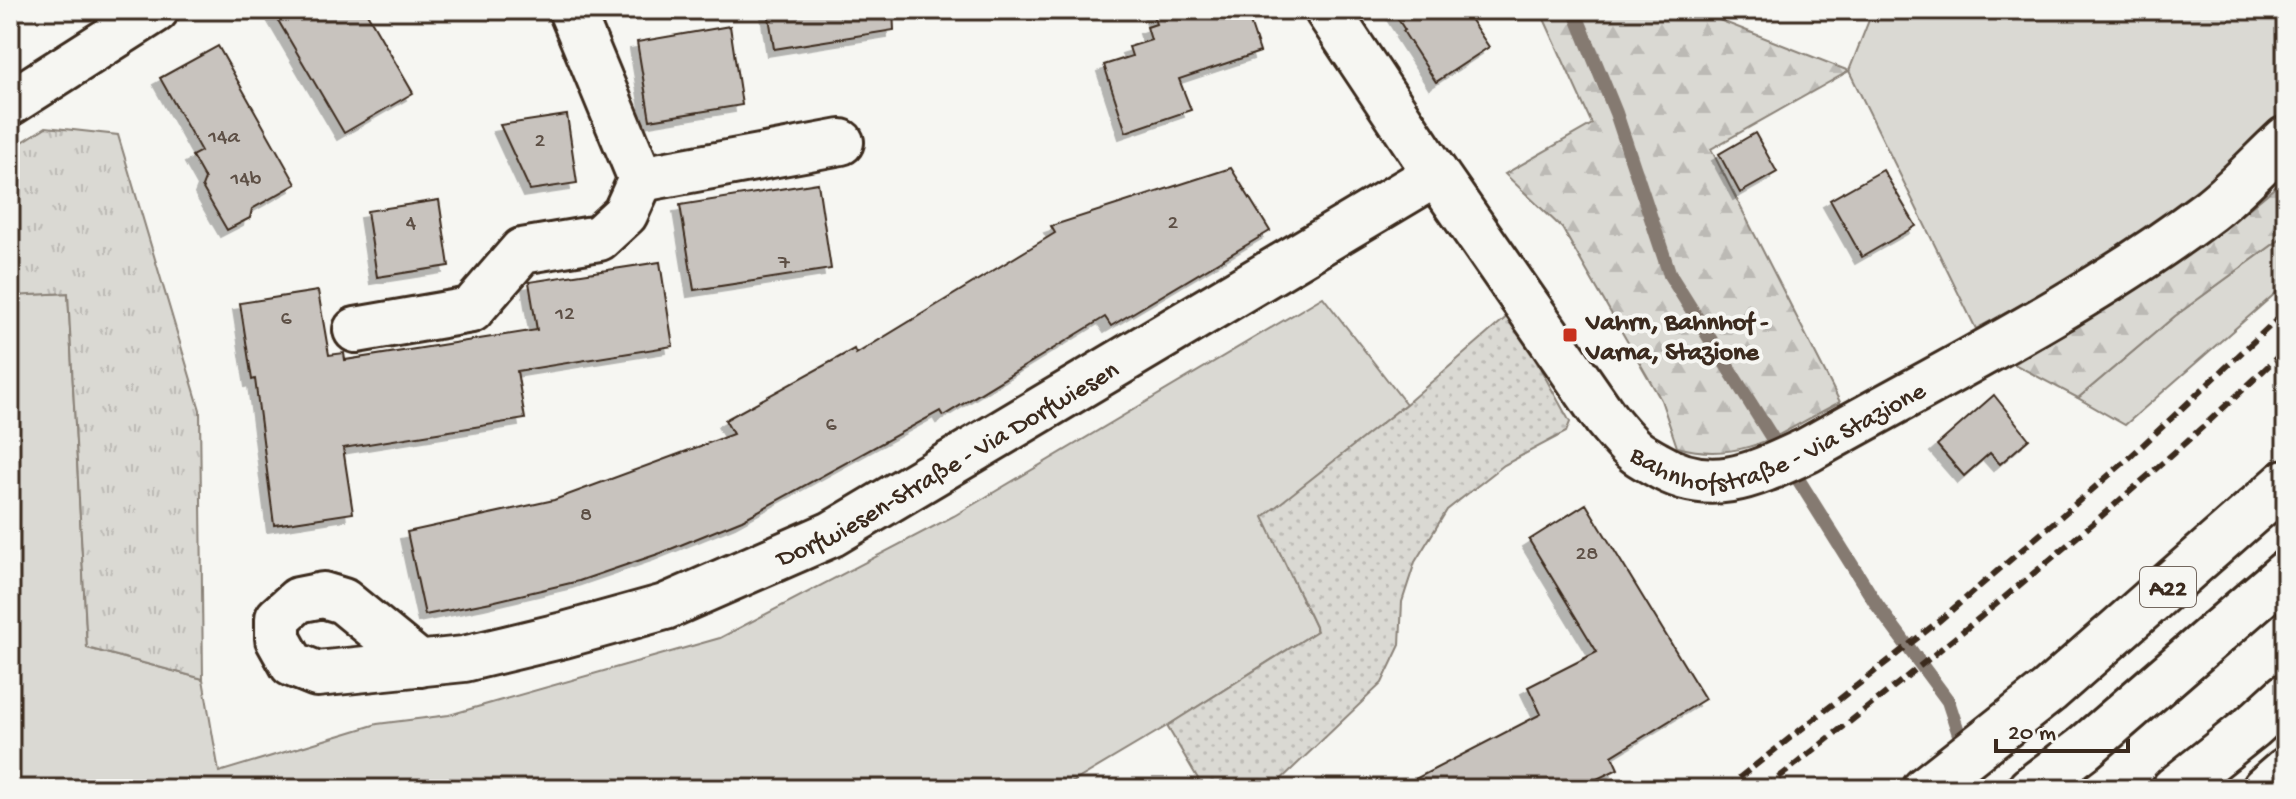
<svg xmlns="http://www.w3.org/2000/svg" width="2296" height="799" viewBox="0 0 2296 799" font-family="'Gochi Hand',sans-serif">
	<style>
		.grass { fill: #dad9d3; stroke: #8a8278; stroke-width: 2 }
		.forest { fill: url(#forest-firs); stroke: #8a8278; stroke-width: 2 }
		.park { fill: url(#park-tufts); stroke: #8a8278; stroke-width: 2 }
		.garden { fill: url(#garden-dots); stroke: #8a8278; stroke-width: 2 }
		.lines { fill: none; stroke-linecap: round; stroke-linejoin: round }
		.stream { stroke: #857a71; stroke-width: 14 }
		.building { fill: #c8c3be; stroke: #3b2a1e; stroke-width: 2; filter: url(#shadow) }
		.minor-casing { stroke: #3b2a1e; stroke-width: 50 }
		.primary-casing { stroke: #3b2a1e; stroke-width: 50 }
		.motorway-casing { stroke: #3b2a1e; stroke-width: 50 }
		.minor { stroke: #f6f6f2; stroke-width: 44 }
		.primary { stroke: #f6f6f2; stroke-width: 44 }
		.motorway { stroke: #f6f6f2; stroke-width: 44 }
		.rail { stroke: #3b2a1e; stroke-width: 6; stroke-dasharray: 12 6; stroke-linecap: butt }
		.poi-dot { fill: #c8321e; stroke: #f6f6f2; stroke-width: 3 }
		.labels { text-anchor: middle; stroke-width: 8; stroke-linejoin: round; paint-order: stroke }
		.number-label { font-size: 22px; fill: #5e5046 }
		.shield { fill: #f6f6f2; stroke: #73675e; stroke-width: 2 }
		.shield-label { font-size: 24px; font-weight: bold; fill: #3b2a1e }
		.poi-label { font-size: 26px; font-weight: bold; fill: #3b2a1e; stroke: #f6f6f2; text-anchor: start }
		.street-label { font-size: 26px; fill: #3b2a1e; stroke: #f6f6f2 }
	</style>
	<defs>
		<pattern id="forest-firs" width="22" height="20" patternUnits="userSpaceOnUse" patternTransform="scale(2)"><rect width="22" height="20" fill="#dad9d3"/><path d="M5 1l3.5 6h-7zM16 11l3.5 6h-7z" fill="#bcbab5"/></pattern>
		<pattern id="park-tufts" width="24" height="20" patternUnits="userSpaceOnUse" patternTransform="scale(2)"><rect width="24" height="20" fill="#dad9d3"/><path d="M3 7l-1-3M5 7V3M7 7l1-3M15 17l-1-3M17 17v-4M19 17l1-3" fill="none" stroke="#bcbab5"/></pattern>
		<pattern id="garden-dots" width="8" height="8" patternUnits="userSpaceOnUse" patternTransform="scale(2)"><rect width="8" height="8" fill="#dad9d3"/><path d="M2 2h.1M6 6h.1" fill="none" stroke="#bcbab5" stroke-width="1.8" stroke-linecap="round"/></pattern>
		<filter id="shadow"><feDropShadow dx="-7" dy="7" stdDeviation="0" flood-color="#0004"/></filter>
	</defs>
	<rect width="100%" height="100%" fill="#f6f6f2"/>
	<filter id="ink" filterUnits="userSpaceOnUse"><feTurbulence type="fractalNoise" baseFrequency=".0125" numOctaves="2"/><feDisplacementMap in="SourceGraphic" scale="16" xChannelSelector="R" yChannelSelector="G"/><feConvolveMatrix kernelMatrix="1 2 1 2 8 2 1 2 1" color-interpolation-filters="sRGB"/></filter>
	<g filter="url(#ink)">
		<g class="grass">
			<polygon points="1873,10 2286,10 2286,112 2250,150 2162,222 2056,286 1976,329 1849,71"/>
			<polygon points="2286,235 2286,284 2125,425 2078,398 2175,316"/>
			<polygon points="68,293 87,648 203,679 219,772 377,724 449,715 720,638 954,516 1323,297 1406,404 1264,517 1317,631 1167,726 1061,789 10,789 10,296"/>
		</g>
		<g class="forest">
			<path d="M1540 10H1708L1709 16 1849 71 1711 149 1840 402C1783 431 1744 465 1677 447L1661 400 1562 228 1505 174 1592 124Z"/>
			<path d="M2286 178V235L2175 316 2078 398 2014 364C2110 308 2202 251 2286 178Z"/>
		</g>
		<polygon class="park" points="46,127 118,135 200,410 203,679 87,648 68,293 10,296 10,150"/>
		<polygon class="garden" points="1510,314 1570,422 1566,432 1504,465 1447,510 1415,562 1402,602 1400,645 1382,683 1271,789 1204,789 1167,726 1317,631 1263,517 1406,404"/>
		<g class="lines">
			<polyline class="stream" points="1574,10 1616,113 1670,275 1877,605 1948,701 1977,789"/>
		</g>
		<g class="building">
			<polygon points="272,10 365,10 413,93 344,133"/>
			<polygon points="768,10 893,10 894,30 774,49"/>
			<polygon points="1151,10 1246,10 1260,52 1179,79 1191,110 1126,132 1104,65 1132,56 1129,47 1151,40 1147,27 1156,24"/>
			<polygon points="1392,10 1464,10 1489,47 1436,82 1403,31 1405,30"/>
			<polygon points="730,26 742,105 650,120 637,42"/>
			<polygon points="218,46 296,184 252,209 250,218 227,230 202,187 205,179 192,156 201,151 160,78"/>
			<polygon points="567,115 577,183 530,190 500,125"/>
			<polygon points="1755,133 1777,172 1740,193 1719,154"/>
			<polygon points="1231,168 1270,231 1111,326 1105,317 943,416 940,411 742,520 661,553 579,581 491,602 425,615 407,532 554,500 733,434 725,420 854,349 856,354 1055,233 1051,226"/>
			<polygon points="1883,170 1916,226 1862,257 1830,200"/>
			<polygon points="818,183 831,269 694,290 680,205"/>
			<polygon points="439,200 449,266 377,277 367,211"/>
			<polygon points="660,262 673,346 517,371 525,419 343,448 353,513 274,525 255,379 252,380 240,303 318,291 329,355 344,353 345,360 537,330 529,282"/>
			<polygon points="1994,395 2029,439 2000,464 1990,453 1964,476 1937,445"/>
			<polygon points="1586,504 1705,699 1612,756 1618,769 1576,789 1396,789 1541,714 1528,687 1597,652 1529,540"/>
		</g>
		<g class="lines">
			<defs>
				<g id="minor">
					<polyline points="571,10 641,179 841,142"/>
					<path id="s1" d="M1327 10 1436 174 1606 419C1615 430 1625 442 1635 451 1641 456 1649 460 1656 464 1711 498 1756 474 1808 450 1942 374 2087 303 2210 210 2237 189 2261 162 2286 139"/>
					<polyline points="10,103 156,10"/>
					<polyline points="356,330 471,310 522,251 599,238 625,214 641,179"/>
					<path id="s2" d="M420 664 343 601 323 595 298 600 278 618V639L292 664 317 674 464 659 564 635 665 607 832 534 1436 174"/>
					<polyline points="2264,789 2286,770"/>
				</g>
				<polyline id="primary" points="2174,789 2252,727 2286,696"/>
				<g id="motorway">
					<polyline points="1925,789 2049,691 2286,482"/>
					<polyline points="2030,789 2083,749 2286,573"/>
				</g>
			</defs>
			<use href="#minor" class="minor-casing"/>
			<use href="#primary" class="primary-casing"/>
			<use href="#motorway" class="motorway-casing"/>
			<use href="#minor" class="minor"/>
			<use href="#primary" class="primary"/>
			<use href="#motorway" class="motorway"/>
			<g class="rail">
				<polyline points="1725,789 1939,621 2129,458 2286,311"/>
				<path d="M1764 789C1943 649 2122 507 2286 349"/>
			</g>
		</g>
	</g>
	<rect class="poi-dot" x="1562" y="327" width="16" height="16" rx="4"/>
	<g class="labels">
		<g class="number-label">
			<text x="224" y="142">14a</text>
			<text x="540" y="146">2</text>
			<text x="246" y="184">14b</text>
			<text x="411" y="228">4</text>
			<text x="1173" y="228">2</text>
			<text x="784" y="268">7</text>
			<text x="565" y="319">12</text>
			<text x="286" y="324">6</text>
			<text x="831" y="430">6</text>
			<text x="586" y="520">8</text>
			<text x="1587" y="559">28</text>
		</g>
		<rect class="shield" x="2140" y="567" width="56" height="40" rx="6"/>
		<g class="shield-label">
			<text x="2168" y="595">A22</text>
		</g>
		<g class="poi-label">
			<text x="1586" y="329">Vahrn, Bahnhof -<tspan x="1586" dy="30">Varna, Stazione</tspan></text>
		</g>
		<g class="street-label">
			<text dy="9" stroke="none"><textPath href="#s1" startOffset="696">Bahnhofstraße - Via Stazione</textPath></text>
			<text dy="9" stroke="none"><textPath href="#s2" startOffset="922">Dorfwiesen-Straße - Via Dorfwiesen</textPath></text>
		</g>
	</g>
	<rect width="2296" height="799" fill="none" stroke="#f6f6f2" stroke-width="40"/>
	<rect x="20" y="20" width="2256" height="759" fill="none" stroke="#3b2a1e" stroke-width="3" filter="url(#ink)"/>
	<path d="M1996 739v12h132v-12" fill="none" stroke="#3b2a1e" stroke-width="4"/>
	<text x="2008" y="739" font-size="24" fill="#3b2a1e" stroke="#f6f6f2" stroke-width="6" paint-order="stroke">20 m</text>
</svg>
